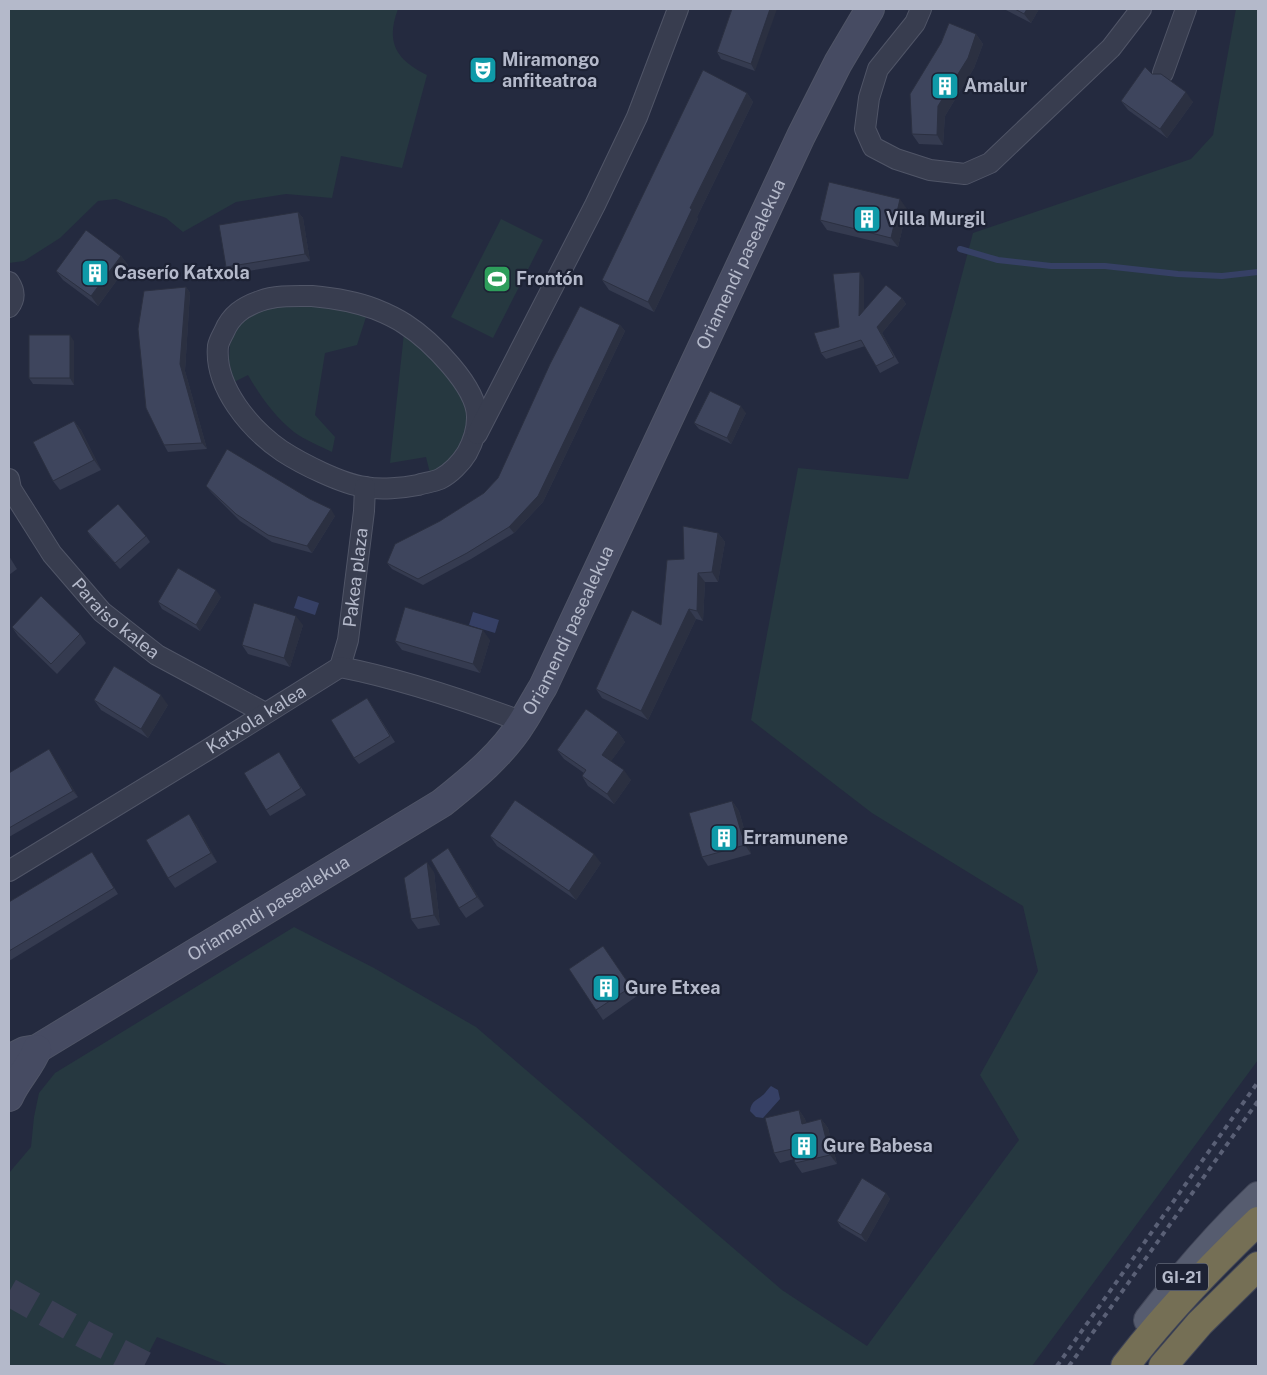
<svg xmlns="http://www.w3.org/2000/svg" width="1267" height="1375" viewBox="0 0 1267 1375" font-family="'Public Sans',sans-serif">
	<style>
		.green { fill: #263840 }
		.water { fill: #364065 }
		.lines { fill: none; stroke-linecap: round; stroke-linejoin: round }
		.stream { stroke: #364065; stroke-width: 6 }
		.highway-tunnel { stroke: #3a3f54; stroke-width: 28; stroke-dasharray: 28 14; stroke-linecap: butt }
		.street-casing { stroke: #505567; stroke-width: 22 }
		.secondary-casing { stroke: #505567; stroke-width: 30 }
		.primary-casing { stroke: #414658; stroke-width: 30 }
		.highway-casing { stroke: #404557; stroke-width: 30 }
		.street { stroke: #383d4f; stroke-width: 20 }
		.secondary { stroke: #464b62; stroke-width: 28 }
		.primary { stroke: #565c6f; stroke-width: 28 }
		.highway { stroke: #756f55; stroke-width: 28 }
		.rail { stroke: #5a6076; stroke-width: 4; stroke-dasharray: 5 5; stroke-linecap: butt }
		.wall { fill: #353b50 }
		.shaded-wall { fill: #2b3041 }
		.building { fill: #3e455d; stroke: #2b3041 }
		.labels { text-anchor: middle; stroke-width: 4.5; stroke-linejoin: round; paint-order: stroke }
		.shield { fill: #1d2234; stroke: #878c9d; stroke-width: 1 }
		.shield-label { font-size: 16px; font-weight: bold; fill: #b4b9ca }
		.poi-label { font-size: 18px; font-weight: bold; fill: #b4b9ca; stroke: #1d2234; text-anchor: start }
		.street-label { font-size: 18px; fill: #b4b9ca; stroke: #1d2234 }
	</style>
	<rect width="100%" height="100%" fill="#242a3f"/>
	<g class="green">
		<path d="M9 9H398C385 43 397 60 427 75L402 168 341 156 332 198 286 194 236 202 183 232 166 218 116 199 98 201 60 238 24 261 9 263Z"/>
		<polygon points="1236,9 1258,9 1258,1060 1032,1366 230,1366 157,1337 142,1366 9,1366 9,1173 31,1147 34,1117 39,1093 55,1073 294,927 374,968 476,1027 782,1290 867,1346 1019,1140 980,1075 1038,971 1023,906 872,813 751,720 798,468 908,479 973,233 1191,159 1213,135"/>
		<polygon points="501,219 543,240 493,338 451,317"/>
		<path d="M286 304H330L367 314 357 345 325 353 315 415 335 437 332 452C320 446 305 440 294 432 275 417 260 396 248 375L234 382 229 361 230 344 239 325 258 311Z"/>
		<polygon points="404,333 448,374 465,404 468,429 460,447 447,465 430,473 426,457 390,463"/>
	</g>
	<g class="water">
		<polygon points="298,596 319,603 315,615 294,608"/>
		<polygon points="473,612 499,620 495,633 469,625"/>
		<path d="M771 1086 778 1090 780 1099 763 1118 756 1117 750 1111C751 1100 759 1100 765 1093 767 1090 769 1088 771 1086Z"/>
	</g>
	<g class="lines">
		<polyline class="stream" points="960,249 998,260 1051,266 1105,266 1178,274 1222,276 1258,272"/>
		<polyline class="highway-tunnel" points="9,1292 87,1336 146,1366"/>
		<defs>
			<g id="street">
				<polyline points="921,9 915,23 878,69 869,98 865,129 873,147 896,159 930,170 965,174 990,163 1111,48 1141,9"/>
				<polyline points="1163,73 1186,9"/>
				<path d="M9 282C15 291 15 299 9 307"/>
				<path d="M312 296C334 298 354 301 375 309 385 313 396 318 405 324 430 340 478 387 477 418 477 431 473 442 467 453 461 463 450 474 440 479 433 482 424 483 418 485 403 488 380 490 365 487 342 484 302 464 282 451 250 429 214 387 218 346 219 341 222 336 224 332 231 315 243 307 260 301 276 295 295 296 312 296Z"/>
				<polyline points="477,434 595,205 637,117 678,9"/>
				<path id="s1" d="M9 479 11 489 52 554 102 612 157 655 265 713"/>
				<path id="s2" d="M340 667 348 640 364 511 365 487"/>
				<path id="s3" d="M9 871 209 749 340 667C402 679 464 700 523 722"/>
			</g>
			<g id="secondary">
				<path id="s4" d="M9 1059 25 1051 37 1049 442 803C472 779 503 754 523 721 530 710 536 698 543 687L801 136 838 63 870 9"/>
				<path d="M9 1097C16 1080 31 1066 37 1049"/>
			</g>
			<path id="primary" d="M1148 1320C1182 1276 1218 1234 1258 1196"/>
			<g id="highway">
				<path d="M1125 1366C1165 1314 1210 1267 1258 1221"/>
				<polyline points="1163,1366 1200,1323 1258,1266"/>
			</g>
		</defs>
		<use href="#street" class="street-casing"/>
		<use href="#secondary" class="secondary-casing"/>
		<use href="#primary" class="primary-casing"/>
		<use href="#highway" class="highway-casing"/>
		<use href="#street" class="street"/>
		<use href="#secondary" class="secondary"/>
		<use href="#primary" class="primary"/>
		<use href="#highway" class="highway"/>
		<g class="rail">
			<polyline points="1057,1366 1258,1082"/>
			<polyline points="1069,1366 1258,1101"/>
		</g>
	</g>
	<g class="wall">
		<polygon points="732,9 755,71 721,59 717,52"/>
		<polygon points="1004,9 1039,9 1031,23"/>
		<polygon points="976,34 983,44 974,68 945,116 943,145 919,144 912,134"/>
		<polygon points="1152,74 1193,102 1167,138 1128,110 1121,101"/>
		<polygon points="747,93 753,102 697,217 698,219 654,312 609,290 602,280"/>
		<polygon points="907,209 898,247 827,230 820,220"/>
		<polygon points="298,212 303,218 310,261 230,274 226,267"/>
		<polygon points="121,256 128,265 98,306 63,280 56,271"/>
		<polygon points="864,279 864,311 902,298 906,304 882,333 899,363 880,373 865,346 826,359 821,353 839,327"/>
		<polygon points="186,287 190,293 185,371 207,449 168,452 164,445"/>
		<polygon points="620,325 625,331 543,502 514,533 471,559 423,585 392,569 387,563 440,521 484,493 498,478"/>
		<polygon points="74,341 74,385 33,384 29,378"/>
		<polygon points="746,413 731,444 699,429 694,423"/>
		<polygon points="74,421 81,430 101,470 60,490 53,481"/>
		<polygon points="206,486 335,516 312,553 272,542 240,521 211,492"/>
		<polygon points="87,531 146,536 150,542 120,569 91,537"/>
		<polygon points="718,533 725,542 718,582 705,582 703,621 696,619 648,720 602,698 596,689 661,625 684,559"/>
		<polygon points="9,556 17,569 9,575"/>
		<polygon points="221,597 200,631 162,609 158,602"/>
		<polygon points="303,625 290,667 248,654 242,645"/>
		<polygon points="12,627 80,634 86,643 57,674 18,636"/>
		<polygon points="490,640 480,673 402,650 395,641"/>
		<polygon points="367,698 395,742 359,764 354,758"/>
		<polygon points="94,700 168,705 148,738 101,710"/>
		<polygon points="618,732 625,742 611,761 631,780 614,804 588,786 582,776 584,773 564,759 557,750"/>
		<polygon points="49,749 78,797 9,837 9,773"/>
		<polygon points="279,752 306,795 270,816 266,810"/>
		<polygon points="732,801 739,811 751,854 708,866 702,857"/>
		<polygon points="196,824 217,862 175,888 168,878"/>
		<polygon points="490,836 601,863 576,900 497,846"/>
		<polygon points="92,852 118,894 9,961 9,902"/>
		<polygon points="454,858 484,906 466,918 459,908"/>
		<polygon points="434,872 440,925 418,929 411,919"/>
		<polygon points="603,946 637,996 603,1020 569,969"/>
		<polygon points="799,1110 805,1119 806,1123 821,1119 828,1128 837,1164 802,1173 795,1163 794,1159 780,1163 774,1153"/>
		<polygon points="886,1193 890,1199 866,1242 841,1227 837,1221"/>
	</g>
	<g class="shaded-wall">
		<polygon points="770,9 777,9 755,71 751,64"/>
		<polygon points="1027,9 1039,9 1031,23 1024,14"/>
		<polygon points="976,34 983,44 974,68 945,116 943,145 937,135 938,106"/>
		<polygon points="1186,92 1193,102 1167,138 1160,129"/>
		<polygon points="747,93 753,102 697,217 698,219 654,312 648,302 690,208"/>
		<polygon points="900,199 907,209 898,247 891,238"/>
		<polygon points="298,212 303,218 310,261 305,254"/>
		<polygon points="121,256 128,265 98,306 91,296"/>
		<polygon points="860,272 864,279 864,323 859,316"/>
		<polygon points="186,287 190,293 185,371 207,449 202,443 180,364"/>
		<polygon points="902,298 906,304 882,333 899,363 877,327"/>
		<polygon points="620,325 625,331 543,502 514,533 509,527"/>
		<polygon points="70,335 74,341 74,385 70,378"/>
		<polygon points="741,406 746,413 731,444 727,438"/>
		<polygon points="74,421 81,430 101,470 94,460"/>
		<polygon points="331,509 335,516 312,553 307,546"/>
		<polygon points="718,533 725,542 718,582 712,572"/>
		<polygon points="698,573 705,582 703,621 697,611"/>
		<polygon points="216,590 221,597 200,631 196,625"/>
		<polygon points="689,609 696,619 648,720 641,711"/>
		<polygon points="296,616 303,625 290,667 284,658"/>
		<polygon points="483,630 490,640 480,673 473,664"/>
		<polygon points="161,695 168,705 148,738 141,729"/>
		<polygon points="618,732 625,742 609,764 602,755"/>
		<polygon points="49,749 53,755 78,797 73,791"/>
		<polygon points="624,770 631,780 614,804 607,794"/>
		<polygon points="732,801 739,811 751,854 745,845"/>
		<polygon points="189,814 196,824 217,862 211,853"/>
		<polygon points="448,848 454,858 484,906 477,897"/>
		<polygon points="594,854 601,863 576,900 569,891"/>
		<polygon points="427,862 434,872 440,925 434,915"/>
		<polygon points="799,1110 805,1119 809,1133 802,1124"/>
		<polygon points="821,1119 828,1128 837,1164 830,1155"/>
		<polygon points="886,1193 890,1199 866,1242 861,1235"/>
	</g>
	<g class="building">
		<polygon points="732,9 770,9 751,64 717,52"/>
		<polygon points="1015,9 1027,9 1024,14"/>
		<polygon points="949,23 976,34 968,58 938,106 937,135 912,134 910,94 941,43"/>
		<polygon points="1145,67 1152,74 1161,74 1186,92 1160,129 1121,101"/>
		<polygon points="703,70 747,93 690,208 692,209 648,302 602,280"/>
		<polygon points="829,182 900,199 891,238 820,220"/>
		<polygon points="298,212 305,254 226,267 219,225"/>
		<polygon points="86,230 121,256 91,296 56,271"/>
		<polygon points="860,272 859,316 886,285 902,298 877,327 894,357 876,366 861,340 821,353 814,333 839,327 833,274"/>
		<polygon points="186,287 180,364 202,443 164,445 146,408 138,329 144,291"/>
		<polygon points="580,306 620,325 538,496 509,527 467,553 418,579 387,563 395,544 440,521 484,493 498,478 550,364"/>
		<rect x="29" y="335" width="41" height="43"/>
		<polygon points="710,391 741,406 727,438 694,423"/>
		<polygon points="74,421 94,460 53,481 33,442"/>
		<polygon points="227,449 310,499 331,509 307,546 268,535 236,514 206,486"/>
		<polygon points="118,504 146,536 115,563 87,531"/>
		<polygon points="683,526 718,533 712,572 698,573 697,611 689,609 641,711 596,689 632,610 661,625 667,560 684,559"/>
		<polygon points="178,568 216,590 196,625 158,602"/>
		<polygon points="41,596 80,634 51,664 12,627"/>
		<polygon points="254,603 296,616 284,658 242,645"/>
		<polygon points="405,607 483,630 473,664 395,641"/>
		<polygon points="114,666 161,695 141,729 94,700"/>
		<polygon points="367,698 390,736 354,758 331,720"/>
		<polygon points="586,709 618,732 602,755 624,770 607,794 582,776 586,770 557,750"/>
		<polygon points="49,749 73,791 9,828 9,773"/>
		<polygon points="279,752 301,788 266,810 244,773"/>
		<polygon points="515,800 594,854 569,891 490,836"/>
		<polygon points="732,801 745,845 702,857 689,813"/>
		<polygon points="189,814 211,853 168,878 146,840"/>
		<polygon points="448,848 477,897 459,908 431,860"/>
		<polygon points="92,852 114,888 9,951 9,902"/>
		<polygon points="427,862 434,915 411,919 404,878"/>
		<polygon points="603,946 631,987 596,1010 569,969"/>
		<polygon points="799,1110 802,1124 821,1119 830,1155 795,1163 792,1149 774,1153 765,1118"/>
		<polygon points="862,1178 886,1193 861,1235 837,1221"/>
	</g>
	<defs>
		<symbol id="theatre-square" viewBox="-11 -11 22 22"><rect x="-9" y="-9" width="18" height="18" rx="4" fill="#0f9aa8" stroke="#1d2234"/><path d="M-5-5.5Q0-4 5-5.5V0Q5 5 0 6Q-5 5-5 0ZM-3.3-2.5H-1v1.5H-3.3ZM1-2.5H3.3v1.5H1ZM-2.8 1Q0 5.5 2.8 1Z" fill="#fff"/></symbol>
		<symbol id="building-square" viewBox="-11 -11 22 22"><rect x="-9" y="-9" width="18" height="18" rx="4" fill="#0f9aa8" stroke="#1d2234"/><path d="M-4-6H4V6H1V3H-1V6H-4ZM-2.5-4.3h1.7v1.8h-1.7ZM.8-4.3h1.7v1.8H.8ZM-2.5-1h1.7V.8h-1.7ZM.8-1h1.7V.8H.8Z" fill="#fff"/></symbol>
		<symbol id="stadium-square" viewBox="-11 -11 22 22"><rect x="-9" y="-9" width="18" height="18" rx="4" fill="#2e9e5b" stroke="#1d2234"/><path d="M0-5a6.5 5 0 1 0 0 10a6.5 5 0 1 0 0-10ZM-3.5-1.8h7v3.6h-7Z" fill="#fff"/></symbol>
	</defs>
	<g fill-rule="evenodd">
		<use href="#theatre-square" x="467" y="54" width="32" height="32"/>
		<use href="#building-square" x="929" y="70" width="32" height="32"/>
		<use href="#building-square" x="851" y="203" width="32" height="32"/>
		<use href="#building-square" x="79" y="257" width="32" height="32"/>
		<use href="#stadium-square" x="481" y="263" width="32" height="32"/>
		<use href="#building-square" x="708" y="822" width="32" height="32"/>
		<use href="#building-square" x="590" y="972" width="32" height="32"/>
		<use href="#building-square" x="788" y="1130" width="32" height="32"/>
	</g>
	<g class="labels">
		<rect class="shield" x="1156" y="1263.5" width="52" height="27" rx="4"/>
		<g class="shield-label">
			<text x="1182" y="1283">GI-21</text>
		</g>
		<g class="poi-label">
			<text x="502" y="66">Miramongo<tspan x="502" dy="21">anfiteatroa</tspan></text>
			<text x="964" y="92">Amalur</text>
			<text x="886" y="225">Villa Murgil</text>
			<text x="114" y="279">Caserío Katxola</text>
			<text x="516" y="285">Frontón</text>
			<text x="743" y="844">Erramunene</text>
			<text x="625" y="994">Gure Etxea</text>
			<text x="823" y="1152">Gure Babesa</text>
		</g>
		<g class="street-label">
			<text dy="6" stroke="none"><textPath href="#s4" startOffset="1126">Oriamendi pasealekua</textPath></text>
			<text dy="6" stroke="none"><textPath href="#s2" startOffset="91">Pakea plaza</textPath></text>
			<text dy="6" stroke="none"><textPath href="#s1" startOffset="178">Paraiso kalea</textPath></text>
			<text dy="6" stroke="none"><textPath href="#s4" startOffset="721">Oriamendi pasealekua</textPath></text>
			<text dy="6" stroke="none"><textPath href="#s3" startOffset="290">Katxola kalea</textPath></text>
			<text dy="6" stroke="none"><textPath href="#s4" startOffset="301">Oriamendi pasealekua</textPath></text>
		</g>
	</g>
	<rect width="1267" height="1375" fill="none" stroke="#b4b9ca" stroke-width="20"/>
</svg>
